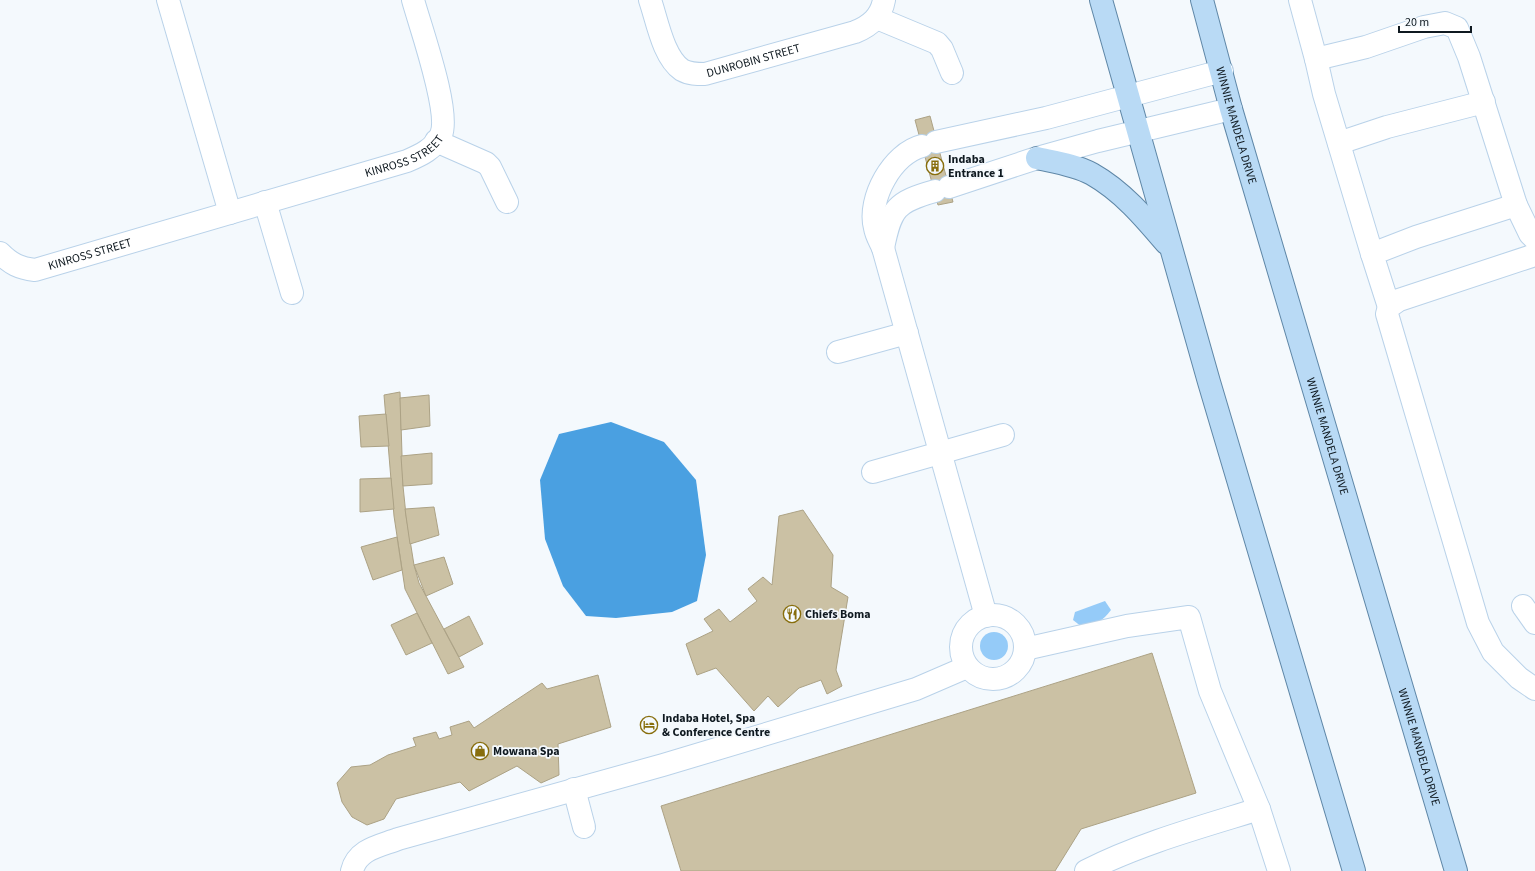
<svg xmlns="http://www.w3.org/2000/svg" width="1535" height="871" viewBox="0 0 1535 871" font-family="'Source Sans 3',sans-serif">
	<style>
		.green { fill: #95cbf8 }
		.water { fill: #4aa0e1 }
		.building { fill: #cbc1a4; stroke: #aca285 }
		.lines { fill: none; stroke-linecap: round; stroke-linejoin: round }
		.minor-casing { stroke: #b9d2e9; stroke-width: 24 }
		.major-casing { stroke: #5f87a7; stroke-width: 24 }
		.minor { stroke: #fff; stroke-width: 22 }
		.major { stroke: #b9daf5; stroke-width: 22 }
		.labels { text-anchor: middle; stroke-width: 3.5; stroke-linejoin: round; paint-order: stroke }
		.street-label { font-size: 12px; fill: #0f1920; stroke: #f4f9fd }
		.poi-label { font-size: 12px; font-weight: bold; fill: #0f1920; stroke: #f4f9fd; text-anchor: start }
	</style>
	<rect width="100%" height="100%" fill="#f4f9fd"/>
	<g class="green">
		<path d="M1105 601 1111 610C1103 621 1095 625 1082 627L1073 620 1075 612Z"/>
		<circle cx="994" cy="646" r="14"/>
	</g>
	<polygon class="water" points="611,422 664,442 696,480 706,555 697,601 672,612 616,618 586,616 563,586 545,539 540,480 559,434"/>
	<g class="building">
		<polygon points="930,116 953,202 938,205 915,120"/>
		<polygon points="400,392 403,486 406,515 414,565 419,583 464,667 448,674 405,589 394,516 384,395"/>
		<polygon points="429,395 430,426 401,430 400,398"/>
		<polygon points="386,414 389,446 361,447 359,416"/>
		<polygon points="432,453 432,484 403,486 401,456"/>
		<polygon points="391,478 394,509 360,512 360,479"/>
		<polygon points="434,507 439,535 410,544 405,509"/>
		<polygon points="803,510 833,555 831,587 848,597 836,670 842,686 827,694 821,680 799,688 778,707 768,696 754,711 716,668 697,675 686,644 713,631 704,619 719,609 730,622 757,601 748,589 763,577 772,585 779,516"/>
		<polygon points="397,537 402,570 373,580 361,547"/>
		<polygon points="444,557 453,584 426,596 414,565"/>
		<polygon points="417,613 432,643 406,655 391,625"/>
		<polygon points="469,616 483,644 459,657 444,629"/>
		<polygon points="1152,653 1196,793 1081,829 1055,871 681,871 661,806"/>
		<polygon points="598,675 611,727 558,744 559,775 541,783 517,766 469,791 460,782 396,799 384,819 367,825 352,817 342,802 337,783 351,767 370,765 388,755 416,746 413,738 436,732 439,739 452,735 450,727 469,721 474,728 542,683 547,689"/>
	</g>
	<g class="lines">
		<defs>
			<g id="minor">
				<polyline points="168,0 230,213"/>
				<path id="s1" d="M650 0C657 20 663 57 682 70 689 74 697 74 705 74L855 32C870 26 881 17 884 0"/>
				<polyline points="1300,0 1316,59"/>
				<polyline points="877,18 937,43 942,49 952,73"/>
				<polyline points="436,141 486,163 490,167 507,202"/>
				<polyline points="936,142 1046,118 1222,71"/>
				<polyline points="1339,143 1387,127 1484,102"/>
				<path d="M922 146C893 153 867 199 875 228 876 235 880 241 883 248L986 616"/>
				<polyline points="949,187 1037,158 1098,141 1231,109"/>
				<polyline points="265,202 292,293"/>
				<path d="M883 248C891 208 896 202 935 191"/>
				<path id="s2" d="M0 253C11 264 19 268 35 270L407 161C421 155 434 149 441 135 451 112 420 26 413 0"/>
				<polyline points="1372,254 1324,94 1316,59 1366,47 1424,27 1445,23 1457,28 1469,57 1516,205"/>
				<polyline points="1535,255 1399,300 1389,307 1387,314 1478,623 1493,652 1519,678 1535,689"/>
				<polyline points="1389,307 1372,254 1416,237 1516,205 1530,234 1535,239"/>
				<polyline points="838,352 907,333"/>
				<polyline points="873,472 1003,435"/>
				<polyline points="1523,606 1535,623"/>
				<circle cx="993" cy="647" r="32"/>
				<polyline points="1025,649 1127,626 1189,617 1210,691 1259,809 1279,871"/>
				<polyline points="574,789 584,827"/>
				<path d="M352 871C357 849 380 846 398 839L663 765 916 689 967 667"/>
				<path d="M1086 871C1141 843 1201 827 1259 809"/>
			</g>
			<g id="major">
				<polyline points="1101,0 1209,382 1354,871"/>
				<path id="s3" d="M1202 0 1231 109 1456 871"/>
				<path d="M1037 158C1055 162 1076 165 1092 174 1122 191 1144 217 1166 243"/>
			</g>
		</defs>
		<use href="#minor" class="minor-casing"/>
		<use href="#major" class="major-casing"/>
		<use href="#minor" class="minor"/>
		<use href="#major" class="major"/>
	</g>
	<defs>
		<symbol id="building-ring" viewBox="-11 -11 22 22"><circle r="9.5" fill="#f4f9fd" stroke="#886e0d" stroke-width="1.5"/><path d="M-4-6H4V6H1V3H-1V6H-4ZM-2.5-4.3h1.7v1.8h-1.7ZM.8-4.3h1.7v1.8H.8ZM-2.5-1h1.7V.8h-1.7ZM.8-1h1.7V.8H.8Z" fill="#886e0d"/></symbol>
		<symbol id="restaurant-ring" viewBox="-11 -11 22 22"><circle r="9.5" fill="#f4f9fd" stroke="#886e0d" stroke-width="1.5"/><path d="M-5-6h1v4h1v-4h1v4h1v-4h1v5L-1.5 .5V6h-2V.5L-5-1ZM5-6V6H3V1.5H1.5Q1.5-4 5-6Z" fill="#886e0d"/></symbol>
		<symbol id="hotel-ring" viewBox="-11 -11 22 22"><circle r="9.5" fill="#f4f9fd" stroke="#886e0d" stroke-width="1.5"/><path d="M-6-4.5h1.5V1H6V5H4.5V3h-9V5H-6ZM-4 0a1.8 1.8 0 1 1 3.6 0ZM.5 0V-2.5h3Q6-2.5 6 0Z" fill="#886e0d"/></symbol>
		<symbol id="shop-ring" viewBox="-11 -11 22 22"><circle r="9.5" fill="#f4f9fd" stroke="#886e0d" stroke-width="1.5"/><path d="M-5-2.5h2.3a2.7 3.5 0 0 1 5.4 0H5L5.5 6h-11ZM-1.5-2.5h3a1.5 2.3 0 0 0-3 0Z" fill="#886e0d"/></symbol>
	</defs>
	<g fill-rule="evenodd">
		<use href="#building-ring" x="925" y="156" width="20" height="20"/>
		<use href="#restaurant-ring" x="782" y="604" width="20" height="20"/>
		<use href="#hotel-ring" x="639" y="715" width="20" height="20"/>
		<use href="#shop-ring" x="470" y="741" width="20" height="20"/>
	</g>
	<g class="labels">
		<g class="street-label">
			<text dy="4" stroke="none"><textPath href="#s1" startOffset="152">DUNROBIN STREET</textPath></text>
			<text dy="4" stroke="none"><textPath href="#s3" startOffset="130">WINNIE MANDELA DRIVE</textPath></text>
			<text dy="4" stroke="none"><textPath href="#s2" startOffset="427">KINROSS STREET</textPath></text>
			<text dy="4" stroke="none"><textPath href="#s2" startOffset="97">KINROSS STREET</textPath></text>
			<text dy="4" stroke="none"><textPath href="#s3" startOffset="454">WINNIE MANDELA DRIVE</textPath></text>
			<text dy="4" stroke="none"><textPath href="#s3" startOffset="778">WINNIE MANDELA DRIVE</textPath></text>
		</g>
		<g class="poi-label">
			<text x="948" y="163">Indaba<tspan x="948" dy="14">Entrance 1</tspan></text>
			<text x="805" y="618">Chiefs Boma</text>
			<text x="662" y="722">Indaba Hotel, Spa<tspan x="662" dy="14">&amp; Conference Centre</tspan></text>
			<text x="493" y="755">Mowana Spa</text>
		</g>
	</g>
	<path d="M1399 26v6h72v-6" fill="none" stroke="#0f1920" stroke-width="2"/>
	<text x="1405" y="26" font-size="12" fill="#0f1920" stroke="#f4f9fd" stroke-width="3" paint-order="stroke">20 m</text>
</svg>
